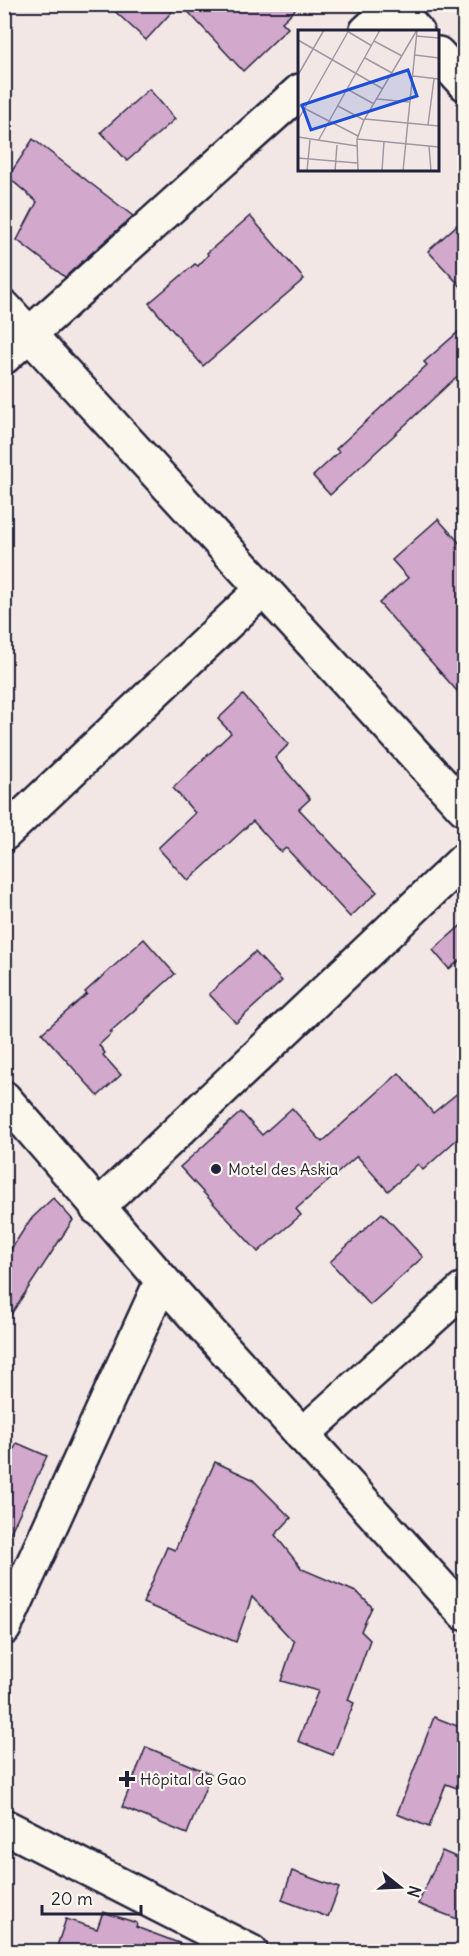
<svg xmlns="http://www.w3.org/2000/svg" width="469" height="1956" viewBox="0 0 469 1956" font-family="Delius,sans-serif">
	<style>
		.building { fill: #d2a8cd; stroke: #22223b; stroke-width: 1.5 }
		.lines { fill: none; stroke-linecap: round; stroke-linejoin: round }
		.minor-casing { stroke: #22223b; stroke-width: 38 }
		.minor { stroke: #fbf7ec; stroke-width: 33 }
		.poi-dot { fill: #22223b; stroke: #fbf7ec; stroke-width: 2 }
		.labels { text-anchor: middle; stroke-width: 4.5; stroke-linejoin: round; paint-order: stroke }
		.poi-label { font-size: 16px; fill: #22223b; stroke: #fbf7ec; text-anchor: start }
		.inset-road { fill: none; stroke: #9f98a2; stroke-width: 1.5 }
		.view { fill: #1d4ed8; fill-opacity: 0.15; stroke: #1d4ed8; stroke-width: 3 }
		.inset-edge { fill: none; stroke: #22223b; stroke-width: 3 }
	</style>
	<rect width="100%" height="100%" fill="#f3e7e6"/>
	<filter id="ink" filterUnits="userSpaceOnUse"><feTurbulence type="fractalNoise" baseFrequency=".0167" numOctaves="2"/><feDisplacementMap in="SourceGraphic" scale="12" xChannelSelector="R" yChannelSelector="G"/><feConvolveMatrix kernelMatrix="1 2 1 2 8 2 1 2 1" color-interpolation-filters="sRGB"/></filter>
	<g filter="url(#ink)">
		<g class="building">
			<polygon points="107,4 179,4 146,40"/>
			<polygon points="181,4 301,4 282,22 288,28 243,71"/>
			<polygon points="149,89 175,119 127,161 101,132"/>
			<polygon points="33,139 133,216 65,277 17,240 37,202 8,177"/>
			<polygon points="250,216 304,279 203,366 149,303 195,264 198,266 208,255 207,253"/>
			<polygon points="465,218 465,291 428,251"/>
			<polygon points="465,326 465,369 330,495 313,476 339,452 336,449 427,365 424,362"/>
			<polygon points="438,519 465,549 465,700 379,603 408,578 392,560"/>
			<polygon points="243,695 289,744 275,758 310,799 299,809 377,892 350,917 286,848 281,852 253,821 188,881 158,848 195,813 173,788 231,733 218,719"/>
			<polygon points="465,922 465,956 449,969 433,950"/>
			<polygon points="144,939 175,974 110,1032 112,1033 99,1045 105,1053 103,1055 121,1075 98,1096 42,1033 87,994 85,992"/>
			<polygon points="255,952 282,981 236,1023 209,994"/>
			<polygon points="399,1073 433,1113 465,1087 465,1132 423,1170 418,1164 388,1191 357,1156 296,1209 301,1215 258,1252 180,1167 241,1112 262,1135 292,1108 322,1142"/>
			<polygon points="53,1198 73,1220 4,1325 4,1260 30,1220"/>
			<polygon points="382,1213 423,1257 370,1305 330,1262"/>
			<polygon points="17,1443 47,1456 4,1546 4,1470"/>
			<polygon points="215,1462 252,1479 291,1518 275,1535 302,1569 358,1593 372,1607 361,1631 370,1640 348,1700 354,1703 333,1755 298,1741 318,1691 281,1681 294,1642 252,1597 236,1642 143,1603 167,1547 175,1550"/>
			<polygon points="434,1717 465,1729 465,1791 446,1784 429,1827 397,1814"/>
			<polygon points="146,1747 211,1774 187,1834 122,1807"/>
			<polygon points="442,1851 465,1861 465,1922 418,1904"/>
			<polygon points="292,1871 339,1888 328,1917 282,1900"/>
			<polygon points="103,1912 137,1923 136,1927 195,1949 194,1952 55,1952 66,1919 97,1929"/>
		</g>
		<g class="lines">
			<defs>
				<g id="minor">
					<polyline points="393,4 417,32"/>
					<polyline points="366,32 396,4"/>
					<polyline points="438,54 464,83"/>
					<polyline points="4,307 464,808"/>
					<polyline points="4,357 300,91"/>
					<polyline points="4,834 263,589"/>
					<polyline points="4,1098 162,1280 464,1613"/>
					<polyline points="97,1208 464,860"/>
					<polyline points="302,1435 464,1289"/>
					<polyline points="4,1628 162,1280"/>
					<polyline points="4,1826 251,1952"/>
				</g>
			</defs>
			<use href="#minor" class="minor-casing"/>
			<use href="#minor" class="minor"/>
		</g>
	</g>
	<g class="poi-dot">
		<circle cx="216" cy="1169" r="6"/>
		<path d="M124 1770h6v6h6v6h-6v6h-6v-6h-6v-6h6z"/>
	</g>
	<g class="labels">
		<g class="poi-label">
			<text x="228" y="1175">Motel des Askia</text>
			<text x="140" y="1785">Hôpital de Gao</text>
		</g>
	</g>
	<g transform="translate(298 30)">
		<rect width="141" height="141" fill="#f3e7e6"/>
		<path class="inset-road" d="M49 1 74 16M118 6 141 8M0 10 85 59M76 11 104 26M117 25 141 28M67 28 94 43M0 45 26 0M115 46 141 49M49 59 76 74M79 69 111 72M0 75 60 106M40 76 66 90M67 89 141 96M0 90 51 0M130 95 136 49M0 107 59 116M59 109 141 117M20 111 82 0M131 116 133 141M0 128 59 133M9 141 12 110M37 141 39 115M60 141 59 109 66 90 119 0M84 141 86 111M105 141 119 1"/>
		<path class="view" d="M110 40 119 66 13 100 4 75Z"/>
		<rect width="141" height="141" class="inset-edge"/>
	</g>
	<rect width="469" height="1956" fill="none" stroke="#fbf7ec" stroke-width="24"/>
	<rect x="12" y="12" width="445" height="1932" fill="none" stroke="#22223b" stroke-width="2" filter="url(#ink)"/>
	<g transform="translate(400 1887) rotate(108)" stroke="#fbf7ec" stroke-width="4.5" paint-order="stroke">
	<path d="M0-4.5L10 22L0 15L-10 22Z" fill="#22223b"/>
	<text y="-9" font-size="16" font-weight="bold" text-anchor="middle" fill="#22223b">N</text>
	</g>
	<path d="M42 1905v9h99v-9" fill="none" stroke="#22223b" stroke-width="3"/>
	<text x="51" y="1905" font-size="18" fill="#22223b" stroke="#fbf7ec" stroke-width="4.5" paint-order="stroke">20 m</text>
</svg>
